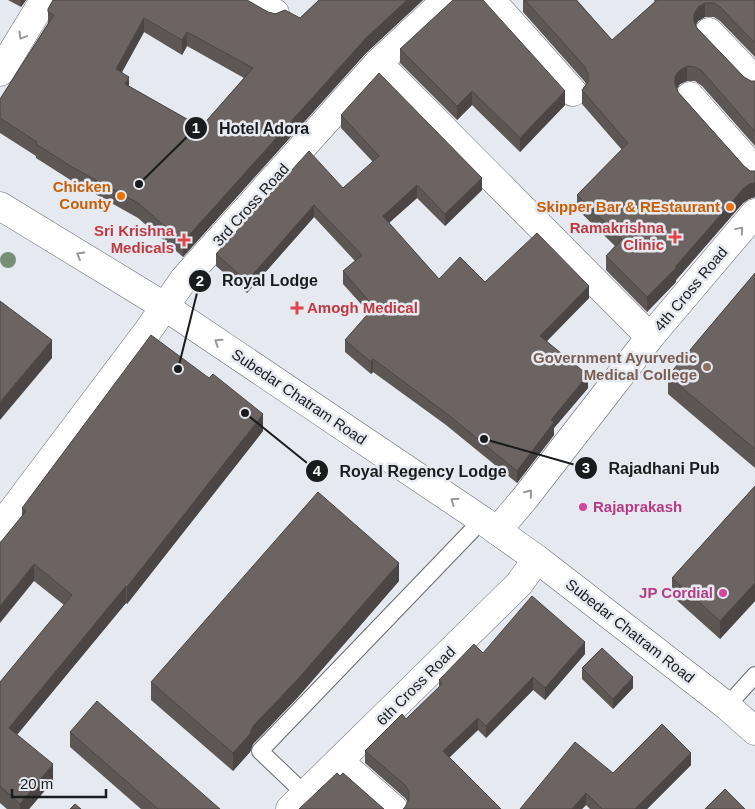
<svg xmlns="http://www.w3.org/2000/svg" width="755" height="809" viewBox="0 0 755 809" font-family="Arial,sans-serif">
	<style>
		.lines { fill: none; stroke-linecap: round; stroke-linejoin: round }
		.service-casing { stroke: #686a70; stroke-width: 18 }
		.minor-casing { stroke: #686a70; stroke-width: 29 }
		.tertiary-casing { stroke: #686a70; stroke-width: 29 }
		.service { stroke: #fff; stroke-width: 16 }
		.minor { stroke: #fff; stroke-width: 28 }
		.tertiary { stroke: #fff; stroke-width: 28 }
		.tree { fill: #778d76 }
		.wall { fill: #5c5655; fill-rule: evenodd }
		.shaded-wall { fill: #4b4645 }
		.building { fill: #6b6463; stroke: #4b4645; fill-rule: evenodd }
		.oneway { stroke: #989899 }
		.food-dot { fill: #e8710a; stroke: #e7e9f0; stroke-width: 2 }
		.health-dot { fill: #e0444e; stroke: #e7e9f0; stroke-width: 2 }
		.education-dot { fill: #8d6e63; stroke: #e7e9f0; stroke-width: 2 }
		.hotel-dot { fill: #d1479c; stroke: #e7e9f0; stroke-width: 2 }
		.labels { text-anchor: middle; stroke-width: 5; stroke-linejoin: round; paint-order: stroke }
		.food-label { font-size: 15px; font-weight: bold; fill: #c56008; stroke: #e7e9f0; text-anchor: end }
		.street-label { font-size: 15px; fill: #1a1b1d; stroke: #e7e9f0 }
		.health-label { font-size: 15px; font-weight: bold; fill: #be3a42; stroke: #e7e9f0; text-anchor: end }
		.education-label { font-size: 15px; font-weight: bold; fill: #785e54; stroke: #e7e9f0; text-anchor: end }
		.hotel-label { font-size: 15px; font-weight: bold; fill: #b23c85; stroke: #e7e9f0; text-anchor: start }
		.leader { fill: none; stroke: #1a1b1d; stroke-width: 2 }
		.callout-dot { fill: #1a1b1d; stroke: #e7e9f0; stroke-width: 2 }
		.mark-label { font-size: 15px; text-anchor: middle; font-weight: bold; fill: #fff }
		.callout-label { font-size: 16px; text-anchor: middle; font-weight: bold; fill: #1a1b1d; stroke: #e7e9f0; stroke-width: 5; stroke-linejoin: round; paint-order: stroke }
	</style>
	<rect width="100%" height="100%" fill="#e7e9f0"/>
	<g class="lines">
		<defs>
			<g id="service">
				<polyline points="727,706 755,675"/>
				<polyline points="305,794 260,751 482,520"/>
			</g>
			<g id="minor">
				<polyline points="253,0 275,13"/>
				<polyline points="491,0 573,92"/>
				<polyline points="709,32 755,80"/>
				<polyline points="378,63 650,337"/>
				<polyline points="0,72 44,0"/>
				<polyline points="690,96 755,170"/>
				<polyline points="0,527 147,332 184,279 378,63 446,0"/>
				<polyline points="497,531 525,498 650,337 755,213"/>
				<polyline points="340,762 394,809"/>
			</g>
			<g id="tertiary">
				<polyline points="0,206 164,306 482,520 537,559 727,706 755,731"/>
				<polyline points="290,809 519,584 537,559"/>
			</g>
		</defs>
		<use href="#service" class="service-casing"/>
		<use href="#minor" class="minor-casing"/>
		<use href="#tertiary" class="tertiary-casing"/>
		<use href="#service" class="service"/>
		<use href="#minor" class="minor"/>
		<use href="#tertiary" class="tertiary"/>
	</g>
	<circle class="tree" cx="8" cy="260" r="8"/>
	<g class="wall">
		<polygon points="8,0 26,0 21,7"/>
		<path d="M319 0H423L366 53 183 257 138 218 72 181 36 158V156L0 133V99L48 23V9L268 12 300 18ZM144 32 182 55 187 46 244 78 201 127 129 86 122 72Z"/>
		<polygon points="523,0 577,0 612,40 655,2 654,0 755,0 755,57 720,21 714,17 705,17 698,21 696,25 697,28 744,77 751,81 755,81 755,146 702,86 695,81 687,81 680,84 677,89 678,92 744,166 750,171 755,171 755,197 749,199 743,203 676,280 676,282 647,312 606,270 606,256 615,246 577,209 577,195 622,150 582,104 582,90 586,85 585,82 523,12"/>
		<polygon points="400,49 565,105 520,152 472,105 457,120 400,63"/>
		<polygon points="341,115 482,190 445,226 417,198 389,223 439,279 485,282 589,298 547,341 588,388 554,428 554,435 517,483 446,425 373,372 371,374 345,352 345,340 369,313 343,284 343,271 355,261 314,217 247,293 216,266 216,254 343,188 373,162 341,128"/>
		<polygon points="755,273 755,468 668,394 668,376"/>
		<polygon points="263,431 127,604 126,603 17,735 53,781 29,809 7,809 0,803 0,682 64,605 34,581 22,517 22,508"/>
		<polygon points="755,486 755,601 720,639 672,596 672,578"/>
		<polygon points="399,581 298,697 253,744 250,752 233,771 151,700 151,682"/>
		<polygon points="483,653 585,654 545,700 533,690 486,738 478,730 449,758 405,807 408,802 405,798 365,763 365,751 406,719 439,687 439,680"/>
		<polygon points="582,668 633,688 613,709 582,679"/>
		<polygon points="70,732 220,809 141,809 70,747"/>
		<polygon points="691,765 647,809 590,809 586,805 582,809 520,809 613,773"/>
	</g>
	<g class="shaded-wall">
		<polygon points="21,0 26,0 21,7"/>
		<polygon points="407,0 423,0 366,53 183,257 183,242 366,38"/>
		<polygon points="705,3 705,17 698,21 694,28 694,14 698,7"/>
		<polygon points="144,18 144,32 116,83 116,69"/>
		<polygon points="187,32 187,46 182,55 182,40"/>
		<polygon points="687,66 687,81 680,84 675,91 675,76 680,70"/>
		<polygon points="129,77 129,92 125,84"/>
		<polygon points="472,91 472,105 457,120 457,106"/>
		<polygon points="565,91 565,105 520,152 520,138"/>
		<polygon points="482,178 482,190 445,226 445,214"/>
		<polygon points="755,183 755,197 749,199 743,203 676,280 676,282 647,312 647,297 676,266 743,189 749,184"/>
		<polygon points="417,185 417,198 383,228 383,216"/>
		<polygon points="314,205 314,217 247,293 247,281"/>
		<polygon points="589,286 589,298 540,348 540,336"/>
		<polygon points="52,340 52,358 0,420 0,402"/>
		<polygon points="373,359 373,372 371,374 371,362"/>
		<polygon points="588,375 588,388 554,428 554,435 517,483 517,471 551,420"/>
		<polygon points="263,414 263,431 127,604 127,587"/>
		<polygon points="399,563 399,581 298,697 253,744 250,752 233,771 233,753 253,726"/>
		<polygon points="34,564 34,581 0,623 0,606"/>
		<polygon points="755,583 755,601 720,639 720,621"/>
		<polygon points="126,586 126,603 9,744 9,728"/>
		<polygon points="585,642 585,654 545,700 545,688"/>
		<polygon points="533,677 533,690 486,738 486,726"/>
		<polygon points="633,677 633,688 613,709 613,699"/>
		<polygon points="478,718 478,730 443,763 443,751"/>
		<polygon points="691,753 691,765 647,809 635,809"/>
		<polygon points="53,764 53,781 29,809 20,809 20,804"/>
		<polygon points="586,793 586,805 582,809 572,809"/>
	</g>
	<g class="building">
		<path d="M53 0H247L268 12 275 14 285 10 300 18 319 0H407L366 38 183 242 138 203 72 167 36 144 37 142 0 118V99L54 15 48 12V9ZM144 18 182 40 187 32 253 68 201 127 125 84 129 77 116 69Z"/>
		<polygon points="453,0 483,0 565,91 520,138 472,91 457,106 400,49"/>
		<polygon points="525,0 576,0 612,40 657,0 755,0 755,43 720,7 714,3 705,3 698,7 694,14 694,22 697,28 744,77 751,81 755,81 755,132 702,71 695,67 687,66 680,70 675,76 675,84 678,92 744,166 750,171 755,171 755,183 749,184 743,189 676,266 676,268 647,297 606,256 622,239 577,195 628,143 582,90 588,82 588,74 585,67"/>
		<polygon points="379,73 482,178 445,214 417,185 383,216 439,279 460,257 485,282 537,233 589,286 540,336 588,375 551,420 554,422 517,471 446,413 373,359 371,362 345,340 374,307 343,271 362,255 314,205 247,281 216,254 309,151 343,188 379,156 341,115"/>
		<polygon points="755,273 755,449 668,376"/>
		<polygon points="0,301 52,340 0,402"/>
		<polygon points="151,335 209,378 213,374 263,414 127,587 126,586 9,728 53,764 20,804 0,786 0,682 72,595 34,564 0,606 0,543 26,511 22,508"/>
		<polygon points="755,486 755,583 720,621 672,578"/>
		<polygon points="318,492 399,563 298,679 253,726 250,734 233,753 151,682"/>
		<polygon points="532,596 585,642 545,688 533,677 486,726 478,718 443,751 501,809 403,809 405,807 409,799 409,791 405,785 365,751 402,714 406,719 442,684 439,680 474,644 483,653"/>
		<polygon points="602,648 633,677 613,699 582,668"/>
		<polygon points="97,701 220,809 158,809 70,732"/>
		<polygon points="662,724 691,753 635,809 602,809 586,793 572,809 520,809 575,742 613,773"/>
		<polygon points="337,773 340,776 343,773 384,809 299,809"/>
		<polygon points="725,789 745,809 705,809"/>
		<polygon points="75,804 81,809 70,809"/>
	</g>
	<defs><path id="oneway-chevron" d="M-2-3.5L2.5 0L-2 3.5" fill="none" stroke-width="1.6" stroke-linecap="round" stroke-linejoin="round" transform="scale(1.25)"/></defs>
	<g class="oneway">
		<use href="#oneway-chevron" transform="translate(22 36) rotate(121)"/>
		<use href="#oneway-chevron" transform="translate(740 230) rotate(-50)"/>
		<use href="#oneway-chevron" transform="translate(80 255) rotate(-149)"/>
		<use href="#oneway-chevron" transform="translate(218 342) rotate(-146)"/>
		<use href="#oneway-chevron" transform="translate(529 493) rotate(-52)"/>
		<use href="#oneway-chevron" transform="translate(454 501) rotate(-146)"/>
	</g>
	<g class="food-dot">
		<circle cx="121" cy="196" r="5"/>
		<circle cx="730" cy="207" r="5"/>
	</g>
	<g class="health-dot">
		<path d="M672.5 229.5h5v5h5v5h-5v5h-5v-5h-5v-5h5z"/>
		<path d="M181.5 232.5h5v5h5v5h-5v5h-5v-5h-5v-5h5z"/>
		<path d="M294.5 300.5h5v5h5v5h-5v5h-5v-5h-5v-5h5z"/>
	</g>
	<circle class="education-dot" cx="707" cy="367" r="5"/>
	<g class="hotel-dot">
		<circle cx="583" cy="507" r="5"/>
		<circle cx="723" cy="593" r="5"/>
	</g>
	<g class="labels">
		<g class="food-label">
			<text x="111" y="192">Chicken<tspan x="111" dy="17">County</tspan></text>
			<text x="720" y="212">Skipper Bar &amp; REstaurant</text>
		</g>
		<g class="street-label">
			<text transform="translate(251 205) rotate(-48)" y="5">3rd Cross Road</text>
			<text transform="translate(691 289) rotate(-50)" y="5">4th Cross Road</text>
			<text transform="translate(299 397) rotate(34)" y="5">Subedar Chatram Road</text>
			<text transform="translate(630 631) rotate(38)" y="5">Subedar Chatram Road</text>
			<text transform="translate(416 686) rotate(-45)" y="5">6th Cross Road</text>
		</g>
		<g class="health-label">
			<text x="664" y="233">Ramakrishna<tspan x="664" dy="17">Clinic</tspan></text>
			<text x="174" y="236">Sri Krishna<tspan x="174" dy="17">Medicals</tspan></text>
			<text x="307" y="313" text-anchor="start">Amogh Medical</text>
		</g>
		<g class="education-label">
			<text x="697" y="363">Government Ayurvedic<tspan x="697" dy="17">Medical College</tspan></text>
		</g>
		<g class="hotel-label">
			<text x="593" y="512">Rajaprakash</text>
			<text x="713" y="598" text-anchor="end">JP Cordial</text>
		</g>
	</g>
	<path class="leader" d="M139 184L196 128M178 369L200 281M484 439L586 468M245 413L317 471"/>
	<g class="callout-dot">
		<circle cx="139" cy="184" r="5"/>
		<circle cx="178" cy="369" r="5"/>
		<circle cx="484" cy="439" r="5"/>
		<circle cx="245" cy="413" r="5"/>
		<circle cx="196" cy="128" r="12"/>
		<circle cx="200" cy="281" r="12"/>
		<circle cx="586" cy="468" r="12"/>
		<circle cx="317" cy="471" r="12"/>
	</g>
	<g class="mark-label">
		<text x="196" y="133">1</text>
		<text x="200" y="286">2</text>
		<text x="586" y="473">3</text>
		<text x="317" y="476">4</text>
	</g>
	<g class="callout-label">
		<text x="264" y="134">Hotel Adora</text>
		<text x="270" y="286">Royal Lodge</text>
		<text x="664" y="474">Rajadhani Pub</text>
		<text x="423" y="477">Royal Regency Lodge</text>
	</g>
	<path d="M12 789v8h94v-8" fill="none" stroke="#1a1b1d" stroke-width="2.5"/>
	<text x="20" y="789" font-size="15" fill="#1a1b1d" stroke="#e7e9f0" stroke-width="4" paint-order="stroke">20 m</text>
</svg>
